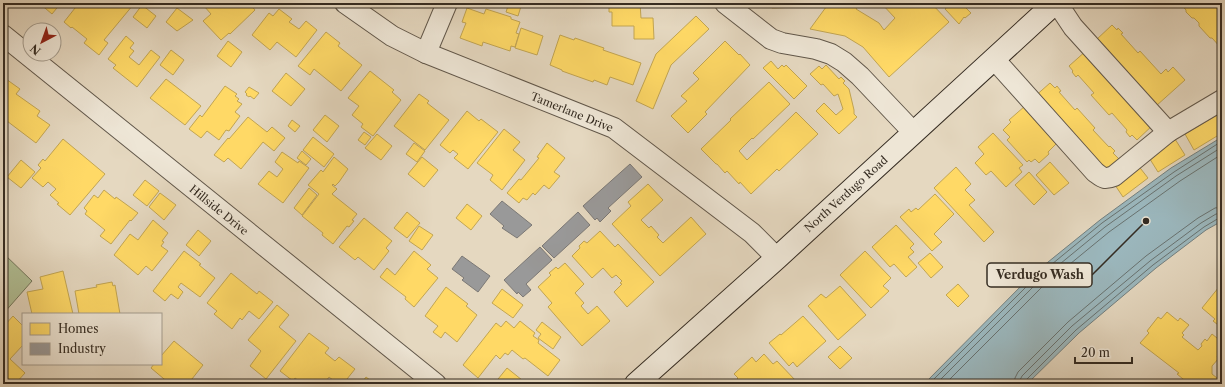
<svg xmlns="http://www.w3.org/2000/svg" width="1225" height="387" viewBox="0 0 1225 387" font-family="'Libre Caslon Text',serif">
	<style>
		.green { fill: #b1bf95; stroke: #73765c }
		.water { fill: #9bb7bd; stroke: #727f7f }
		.homes { fill: #ffd966; stroke: #c2a552 }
		.industry { fill: #999; stroke: #7b7875 }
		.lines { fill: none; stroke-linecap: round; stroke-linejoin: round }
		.shore { stroke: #687270; stroke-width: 1 }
		.minor-casing { stroke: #61574a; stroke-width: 22 }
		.secondary-casing { stroke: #352c22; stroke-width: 24 }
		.minor { stroke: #eee6d6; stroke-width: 20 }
		.secondary { stroke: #eee6d6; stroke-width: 22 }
		.labels { text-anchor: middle; stroke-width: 4; stroke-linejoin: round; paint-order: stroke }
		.street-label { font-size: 11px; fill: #352c22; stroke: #eee6d6 }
		.leader { fill: none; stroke: #352c22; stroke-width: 1.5 }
		.callout-dot { fill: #352c22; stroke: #eee6d6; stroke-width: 1.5 }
		.callout { fill: #eee6d6; stroke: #352c22; stroke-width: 1.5 }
		.callout-label { font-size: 12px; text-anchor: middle; font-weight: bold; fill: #352c22 }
	</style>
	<rect width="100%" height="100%" fill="#e5d8c0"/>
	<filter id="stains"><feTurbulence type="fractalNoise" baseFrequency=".005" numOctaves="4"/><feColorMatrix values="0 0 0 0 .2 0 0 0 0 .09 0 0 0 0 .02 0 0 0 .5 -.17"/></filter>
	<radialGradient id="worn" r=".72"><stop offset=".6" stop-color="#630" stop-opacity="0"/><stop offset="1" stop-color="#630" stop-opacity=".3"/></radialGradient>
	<polygon class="green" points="3,253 32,281 3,314"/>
	<polygon class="water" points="1222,137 1222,221 1206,230 1156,268 1079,333 1027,384 924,384 1032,275 1100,220 1171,168"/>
	<g class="homes">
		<polygon points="39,3 61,3 52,14"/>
		<polygon points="79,3 131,3 133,5 104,40 108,43 99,55 84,43 87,39 72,27 71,28 64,22"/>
		<polygon points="177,3 198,3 178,7"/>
		<polygon points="208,3 249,3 255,10 230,34 229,33 221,40 203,21 211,14 204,6"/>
		<polygon points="509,3 522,3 518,16 506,12"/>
		<polygon points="609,3 640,3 641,18 653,18 654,39 634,39 634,26 612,26 612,12 609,12"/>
		<polygon points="766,3 799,3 799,7 772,8"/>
		<polygon points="829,3 860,3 856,9 879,23 884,30 895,18 881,3 931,3 949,22 889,77 863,47 845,36 810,29"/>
		<polygon points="952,3 961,3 971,13 965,18 964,17 959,24 945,9"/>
		<polygon points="1180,3 1222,3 1222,49 1212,38 1210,38 1199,26 1199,23 1194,18 1192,18 1186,12 1186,10"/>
		<polygon points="142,5 156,16 147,28 133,17"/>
		<polygon points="177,8 193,20 177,31 166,22"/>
		<polygon points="467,8 484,14 486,9 511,17 511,19 520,22 516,33 519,34 515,47 511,46 510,51 483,42 482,46 460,38 466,23 462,22"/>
		<polygon points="279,9 292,19 289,22 299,29 306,21 317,30 296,57 277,42 270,50 252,35 269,13 273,16"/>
		<polygon points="696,16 709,29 671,65 653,109 636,101 656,54"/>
		<polygon points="1112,25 1117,30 1118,28 1123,33 1121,34 1138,53 1140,51 1161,74 1166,69 1168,72 1173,67 1185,80 1156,106 1096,40"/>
		<polygon points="521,28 543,36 537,55 515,48"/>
		<polygon points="326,32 340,43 338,46 362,65 341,91 314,69 310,75 298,66"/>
		<polygon points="560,35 574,40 575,38 604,48 603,50 641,63 633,85 610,77 607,85 594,80 593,82 562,71 562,70 550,65"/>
		<polygon points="126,36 134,43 130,48 134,51 129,57 139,65 151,50 160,57 137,87 113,68 116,65 108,59"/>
		<polygon points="228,41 242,52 231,67 217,56"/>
		<polygon points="725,41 739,55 740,54 750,65 705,112 707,114 688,133 671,116 687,101 681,96 699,79 693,73"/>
		<polygon points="171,50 184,60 173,75 160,65"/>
		<polygon points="1087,50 1154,124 1137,140 1132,135 1130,137 1126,132 1127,130 1112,113 1109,115 1091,95 1094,93 1078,75 1076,77 1072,72 1073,71 1069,66"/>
		<polygon points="771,61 778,69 782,65 784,67 786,65 807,86 794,99 763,68"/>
		<polygon points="826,65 839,79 841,77 845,81 843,83 849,89 854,110 854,114 857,117 839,134 816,111 824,103 836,115 843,109 838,94 834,96 823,84 821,85 810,74 819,66 822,69"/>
		<polygon points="370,71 394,90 392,92 401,100 373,136 361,127 363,124 352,115 359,106 348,98"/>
		<polygon points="286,73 305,89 291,106 272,91"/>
		<polygon points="6,79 20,89 16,94 40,111 37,116 50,125 36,143 3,118 3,83"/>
		<polygon points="166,79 201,106 185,125 150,98"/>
		<polygon points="769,82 790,104 753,139 752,138 739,151 747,160 796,112 818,134 779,171 777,169 751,194 740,182 739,184 727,171 725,173 717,164 716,164 701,149 731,120 730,119"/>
		<polygon points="1050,83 1055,88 1057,86 1061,91 1059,92 1075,110 1077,108 1095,128 1093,130 1109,147 1110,146 1115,151 1113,153 1119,159 1102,174 1033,98"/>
		<polygon points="225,86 237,94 235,96 239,99 237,101 242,104 235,112 240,116 229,131 226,130 219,140 207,131 201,138 189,129 200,115 202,117"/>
		<polygon points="249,87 259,93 254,99 250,96 249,97 246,95 247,94 245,92"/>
		<polygon points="419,94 429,101 427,103 449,120 425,150 394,126"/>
		<polygon points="1025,106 1058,142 1048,152 1049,154 1039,163 1035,159 1031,162 1029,160 1027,162 1007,140 1010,137 1003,130 1011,122 1009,120"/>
		<polygon points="467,111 479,121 481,119 498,132 468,169 454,158 458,154 453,150 450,153 440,145"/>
		<polygon points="1222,112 1222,133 1194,150 1185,134"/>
		<polygon points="325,115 339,126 327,142 313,130"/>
		<polygon points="248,117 267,132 272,127 285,138 274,151 263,142 241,169 228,158 224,162 214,155 228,138 229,139"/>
		<polygon points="292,120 300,126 295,132 288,126"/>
		<polygon points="504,129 520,142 513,150 525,160 502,190 490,180 493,175 477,163"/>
		<polygon points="364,132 371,137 365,145 358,140"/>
		<polygon points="993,133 1023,165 1019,168 1022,172 1006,187 991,171 986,175 975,163 984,154 978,147"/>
		<polygon points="377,134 392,146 381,160 365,148"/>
		<polygon points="313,137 334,154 324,167 303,150"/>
		<polygon points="63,139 105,174 70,215 57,204 59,203 50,195 56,189 48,182 43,187 32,178 41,168 38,165 43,159 45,161"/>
		<polygon points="1175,139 1185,155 1158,172 1148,156"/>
		<polygon points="414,143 425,151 417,162 406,154"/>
		<polygon points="547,143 565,158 554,172 560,176 549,189 544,185 535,195 533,193 527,200 523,198 519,203 507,193 519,179 521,180 539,158 537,157"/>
		<polygon points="302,151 311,159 306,165 297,158"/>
		<polygon points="282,152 298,163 299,161 309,168 283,203 258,184 269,171 277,177 283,169 275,162"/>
		<polygon points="334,157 348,169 339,182 335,186 333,184 332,185 337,189 332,194 357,214 352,220 354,221 349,227 347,226 333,244 322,235 323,233 302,216 319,194 308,185 321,170 323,172"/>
		<polygon points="422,157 438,170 424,187 408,174"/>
		<polygon points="21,160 35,172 21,188 7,177"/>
		<polygon points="1050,162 1069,183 1054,195 1036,175"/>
		<polygon points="1137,164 1148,178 1123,197 1113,182"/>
		<polygon points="956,167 971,184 965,190 975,200 969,205 994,232 984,242 934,188"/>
		<polygon points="1029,172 1047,192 1034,205 1015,185"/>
		<polygon points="145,180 159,191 147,206 133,195"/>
		<polygon points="648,184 663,200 641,220 649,228 651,226 659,235 657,237 663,243 691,217 706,234 660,276 612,224 631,206 628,202"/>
		<polygon points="309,188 317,195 302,215 294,208"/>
		<polygon points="104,190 115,199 116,197 138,213 131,221 130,220 111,244 100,236 105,230 85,214 87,211 84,208 94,195 98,198"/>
		<polygon points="160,193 176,205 164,220 149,207"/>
		<polygon points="935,194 954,214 934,234 942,242 932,251 900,217 909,209 911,212 916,208 918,210"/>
		<polygon points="467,204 482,216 471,230 456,218"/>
		<polygon points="407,212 420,223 407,238 394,228"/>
		<polygon points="364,218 392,241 386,248 389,251 374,270 358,257 355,260 339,247"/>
		<polygon points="153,220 168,233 162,241 164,242 161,246 168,251 152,271 146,266 138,275 114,255 130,234 138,240"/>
		<polygon points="896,225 914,244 910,248 914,252 908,257 917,267 906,277 894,264 890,267 872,247"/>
		<polygon points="419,226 433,235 422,250 409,241"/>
		<polygon points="198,230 211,241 199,256 186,245"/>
		<polygon points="600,231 615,247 618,244 654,282 627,307 614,292 622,284 620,283 622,281 616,275 612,278 603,268 592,278 572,256 580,248 579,246 584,241 587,243"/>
		<polygon points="184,251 201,264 199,265 215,278 200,297 181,283 178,287 183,292 178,299 171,294 165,301 153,291"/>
		<polygon points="414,251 431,265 427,269 438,278 414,307 405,299 406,297 380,277 387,268 395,275"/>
		<polygon points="865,251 891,278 883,286 889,291 871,308 840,275"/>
		<polygon points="930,253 943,267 931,278 918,263"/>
		<polygon points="565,263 584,284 575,293 584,303 581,306 588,314 597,306 610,321 582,346 548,307 552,303 538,287 551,275 549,273 556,267 558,269"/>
		<polygon points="63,271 73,314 32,314 27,292 43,289 40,277"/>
		<polygon points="231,273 257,294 259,291 273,302 259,319 249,311 242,320 240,318 232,329 214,314 217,311 207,303"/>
		<polygon points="112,282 113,286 115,285 120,314 79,314 75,291 97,287 96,285"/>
		<polygon points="958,284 969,296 958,307 946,295"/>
		<polygon points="840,286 866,315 838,340 808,306 821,294 826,298"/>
		<polygon points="446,287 468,304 466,306 477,315 457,342 445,332 441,338 433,332 438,326 425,316"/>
		<polygon points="1219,287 1222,290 1222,328 1213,321 1215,319 1202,308"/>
		<polygon points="502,289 523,305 513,318 492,303"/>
		<polygon points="277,305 289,315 279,327 296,341 266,379 250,366 261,351 248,340"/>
		<polygon points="1167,312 1178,321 1180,318 1189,325 1182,333 1184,335 1182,337 1198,350 1202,346 1201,344 1205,339 1207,341 1212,334 1222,342 1222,350 1217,357 1219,358 1212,366 1212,374 1222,382 1222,384 1189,384 1177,374 1179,373 1140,343 1149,333 1147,331 1158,317 1161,319"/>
		<polygon points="13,316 23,326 23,345 10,359 25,373 15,384 3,384 3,334 8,330 4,326"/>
		<polygon points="803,316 826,341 797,367 793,362 789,366 769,343 780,334 781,335"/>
		<polygon points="506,321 514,328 520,321 535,333 533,336 539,340 538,343 560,360 548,376 525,358 523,359 512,350 508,355 505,353 500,359 496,355 478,378 463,365 496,323 501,327"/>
		<polygon points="542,322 561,337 553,349 538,338 541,334 536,330"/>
		<polygon points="309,333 329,348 325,353 335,361 339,357 355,369 343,384 338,384 329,377 324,384 306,384 309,381 307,379 303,384 295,378 293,381 280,371"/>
		<polygon points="174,341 203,365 188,384 170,384 151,368 154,364 161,364 161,356"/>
		<polygon points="840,346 852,358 840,369 828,357"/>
		<polygon points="764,354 773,364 777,361 796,381 792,384 739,384 736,380 738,378 734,374 752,357 756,362"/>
		<polygon points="507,368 527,384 494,384"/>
		<polygon points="366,377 375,384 361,384"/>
	</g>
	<g class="industry">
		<polygon points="630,164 642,177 608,208 611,211 600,222 597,218 595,220 583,206"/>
		<polygon points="502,201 532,225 517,238 502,228 504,226 490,214"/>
		<polygon points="578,212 590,225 554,258 542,246"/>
		<polygon points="540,247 552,260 526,284 531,290 523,297 518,292 517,294 504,280"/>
		<polygon points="462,256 490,276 478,292 462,280 464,278 452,269"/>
	</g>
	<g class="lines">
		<g class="shore">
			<polyline points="929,384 1035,278 1102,223 1174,172 1222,141"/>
			<polyline points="936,384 1038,282 1105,227 1176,176 1222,147"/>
			<polyline points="945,384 1042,287 1109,232 1180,181 1222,154"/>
			<polyline points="1014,384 1015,378 1018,372 1068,322 1146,256 1198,218 1215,208 1222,207"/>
			<polyline points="1020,384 1020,380 1022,376 1072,326 1150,261 1201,223 1216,214 1222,213"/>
			<polyline points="1025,384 1026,380 1076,330 1153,265 1204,227 1219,218 1222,218"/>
		</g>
		<defs>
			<g id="minor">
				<polyline points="345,3 392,36 426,53 614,128 752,233 777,258"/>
				<polyline points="725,3 771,39 782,43 816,49 831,54 844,62 860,76 914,133"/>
				<polyline points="1057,3 1073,27 1168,132 1222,100"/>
				<polyline points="3,35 436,384"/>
				<polyline points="426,53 447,3"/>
				<path d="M994 59 1095 172C1103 178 1104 180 1114 176L1168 132"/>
			</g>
			<polyline id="secondary" points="636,384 777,258 1055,3"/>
		</defs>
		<use href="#minor" class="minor-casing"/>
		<use href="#secondary" class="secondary-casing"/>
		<use href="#minor" class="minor"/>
		<use href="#secondary" class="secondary"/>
	</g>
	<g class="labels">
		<g class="street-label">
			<text transform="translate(572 112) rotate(22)" y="4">Tamerlane Drive</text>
			<text transform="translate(846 194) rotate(-42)" y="4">North Verdugo Road</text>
			<text transform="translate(219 210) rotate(39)" y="4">Hillside Drive</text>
		</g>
	</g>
	<path class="leader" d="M1146 221L1092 275"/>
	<circle class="callout-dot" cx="1146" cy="221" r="4"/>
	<rect class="callout" x="987" y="263" width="105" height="24" rx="4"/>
	<g class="callout-label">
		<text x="1040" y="279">Verdugo Wash</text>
	</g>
	<rect width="1225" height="387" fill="none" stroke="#e5d8c0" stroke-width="16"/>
	<rect x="4" y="4" width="1217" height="379" fill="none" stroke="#352c22" stroke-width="2"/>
	<rect x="8" y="8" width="1209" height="371" fill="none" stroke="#352c22"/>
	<rect x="22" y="313" width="140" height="52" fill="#eee6d6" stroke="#a49c8e"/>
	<rect x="30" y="323" width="20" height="12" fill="#ffd966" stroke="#a49c8e"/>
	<text x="58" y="333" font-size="12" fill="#352c22">Homes</text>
	<rect x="30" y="343" width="20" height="12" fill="#999999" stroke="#a49c8e"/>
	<text x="58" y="353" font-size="12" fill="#352c22">Industry</text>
	<g transform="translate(42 42) rotate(221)"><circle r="19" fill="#eee6d6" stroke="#a49c8e"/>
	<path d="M0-3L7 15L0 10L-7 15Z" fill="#8f2418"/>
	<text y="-6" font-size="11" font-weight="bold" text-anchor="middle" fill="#352c22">N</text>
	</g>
	<path d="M1075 357v6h57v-6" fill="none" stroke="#352c22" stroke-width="2"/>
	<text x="1081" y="357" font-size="12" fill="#352c22" stroke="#eee6d6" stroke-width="3" paint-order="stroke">20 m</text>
	<rect width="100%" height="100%" filter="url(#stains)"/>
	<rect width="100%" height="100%" fill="url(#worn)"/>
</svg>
